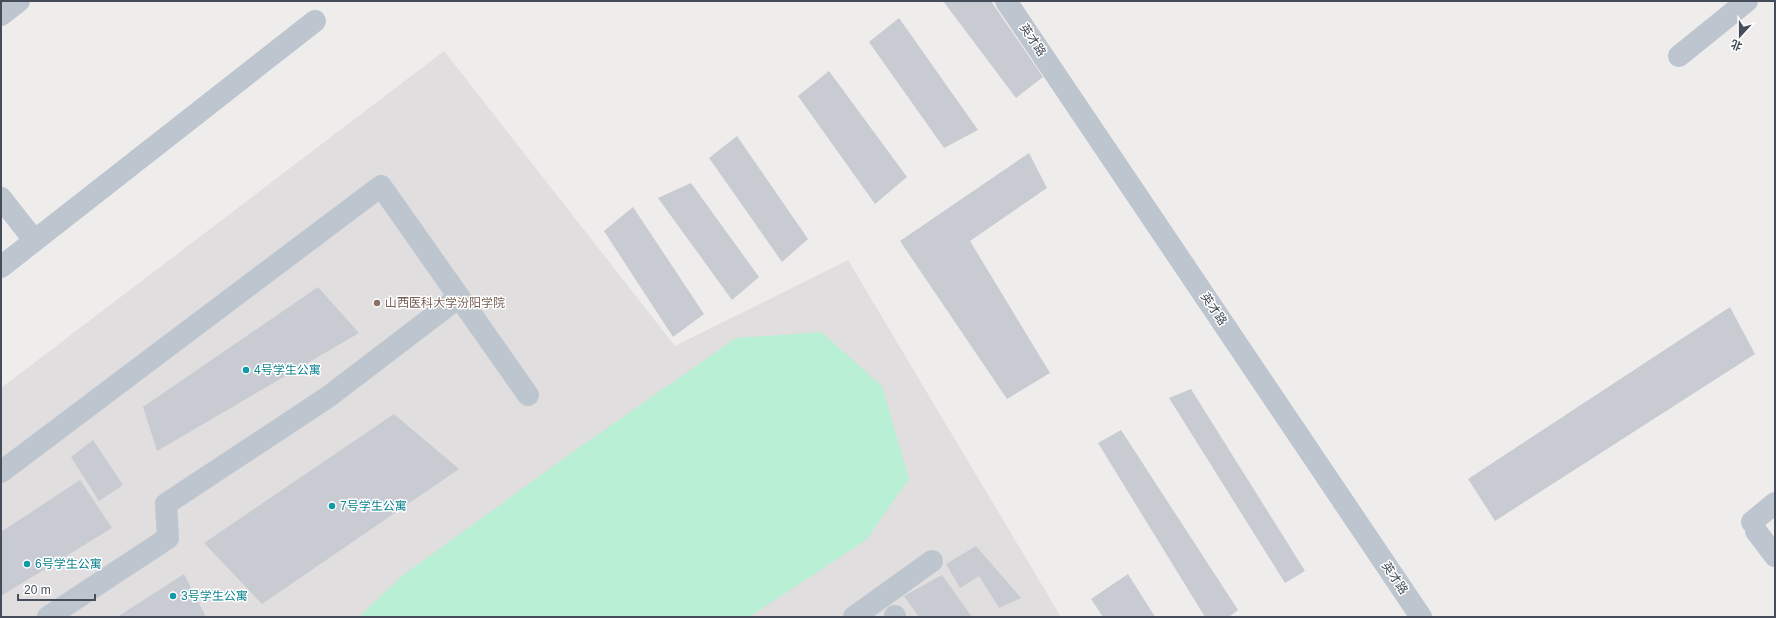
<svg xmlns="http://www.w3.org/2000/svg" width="1776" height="618" viewBox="0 0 1776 618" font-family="Arial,'Noto Sans SC',sans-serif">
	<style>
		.education { fill: #e0dede }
		.green { fill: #b9efd5 }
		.building { fill: #c9cbd3 }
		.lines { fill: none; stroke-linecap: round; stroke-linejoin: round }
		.minor { stroke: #bdc5cf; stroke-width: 22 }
		.education-dot { fill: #8d6e63; stroke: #fff; stroke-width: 1.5 }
		.culture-dot { fill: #0f9aa8; stroke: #fff; stroke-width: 1.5 }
		.labels { text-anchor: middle; stroke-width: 3; stroke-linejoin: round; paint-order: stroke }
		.street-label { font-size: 12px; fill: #454d5a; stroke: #fff }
		.education-label { font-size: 12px; fill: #785e54; stroke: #fff; text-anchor: start }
		.culture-label { font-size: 12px; fill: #0d838f; stroke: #fff; text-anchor: start }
	</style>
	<rect width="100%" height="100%" fill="#efedec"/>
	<polygon class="education" points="444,51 675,346 848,260 1061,617 1,617 1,388"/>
	<polygon class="green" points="821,332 882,386 909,479 866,540 749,617 359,617 402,576 570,454 736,338"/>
	<g class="building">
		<polygon points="943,1 991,1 1043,77 1016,98"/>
		<polygon points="899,18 978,130 944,148 869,42"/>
		<polygon points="829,71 907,177 875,204 798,96"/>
		<polygon points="737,136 808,239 782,262 709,158"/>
		<polygon points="1029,153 1047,188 970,241 1050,373 1007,399 900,241"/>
		<polygon points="691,183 759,277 732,300 658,198"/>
		<polygon points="633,207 704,314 673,337 604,231"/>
		<polygon points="318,287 359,333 157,451 143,407"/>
		<polygon points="1730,307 1755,354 1495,521 1468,479"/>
		<polygon points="1191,389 1305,571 1285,583 1169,398"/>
		<polygon points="394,414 459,469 262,604 204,543"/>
		<polygon points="1121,430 1238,610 1229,617 1205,617 1098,443"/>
		<polygon points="93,440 123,485 99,501 71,457"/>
		<polygon points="80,480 112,528 1,596 1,532"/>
		<polygon points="976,546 1021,598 999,608 979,576 960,588 946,564"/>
		<polygon points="184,574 206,617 117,617"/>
		<polygon points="1128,574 1155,617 1103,617 1091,599"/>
		<polygon points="942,575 972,617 919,617 904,596"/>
	</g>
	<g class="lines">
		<g class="minor">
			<polyline points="1006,1 1421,617"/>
			<polyline points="1,15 19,1"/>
			<polyline points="1679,56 1747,1"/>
			<polyline points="1,198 34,240"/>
			<polyline points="1,267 315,21"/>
			<polyline points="1,472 381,186 528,395"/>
			<polyline points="1752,522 1775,503"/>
			<polyline points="1756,531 1775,556"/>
			<polyline points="895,616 895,617"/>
			<polyline points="48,617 168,538 166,504 328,397 459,297"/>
			<polyline points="854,617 932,561"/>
		</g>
	</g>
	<circle class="education-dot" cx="377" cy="303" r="4"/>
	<g class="culture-dot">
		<circle cx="246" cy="370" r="4"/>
		<circle cx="332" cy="506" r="4"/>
		<circle cx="27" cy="564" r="4"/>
		<circle cx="173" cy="596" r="4"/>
	</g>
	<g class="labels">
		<g class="street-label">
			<text transform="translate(1033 40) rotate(56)" y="4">英才路</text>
			<text transform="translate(1214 309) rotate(56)" y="4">英才路</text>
			<text transform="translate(1395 578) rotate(56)" y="4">英才路</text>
		</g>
		<g class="education-label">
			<text x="385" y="307">山西医科大学汾阳学院</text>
		</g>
		<g class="culture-label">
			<text x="254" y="374">4号学生公寓</text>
			<text x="340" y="510">7号学生公寓</text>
			<text x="35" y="568">6号学生公寓</text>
			<text x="181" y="600">3号学生公寓</text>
		</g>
	</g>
	<rect width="1776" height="618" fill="none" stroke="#454d5a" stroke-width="4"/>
	<g transform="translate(1740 36) rotate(201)" stroke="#ffffff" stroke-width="3" paint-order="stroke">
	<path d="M0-3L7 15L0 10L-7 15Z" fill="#454d5a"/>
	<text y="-6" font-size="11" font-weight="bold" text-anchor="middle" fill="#454d5a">北</text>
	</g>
	<path d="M18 594v6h77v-6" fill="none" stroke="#454d5a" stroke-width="2"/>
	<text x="24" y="594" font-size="12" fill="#454d5a" stroke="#ffffff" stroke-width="3" paint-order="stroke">20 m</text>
</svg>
